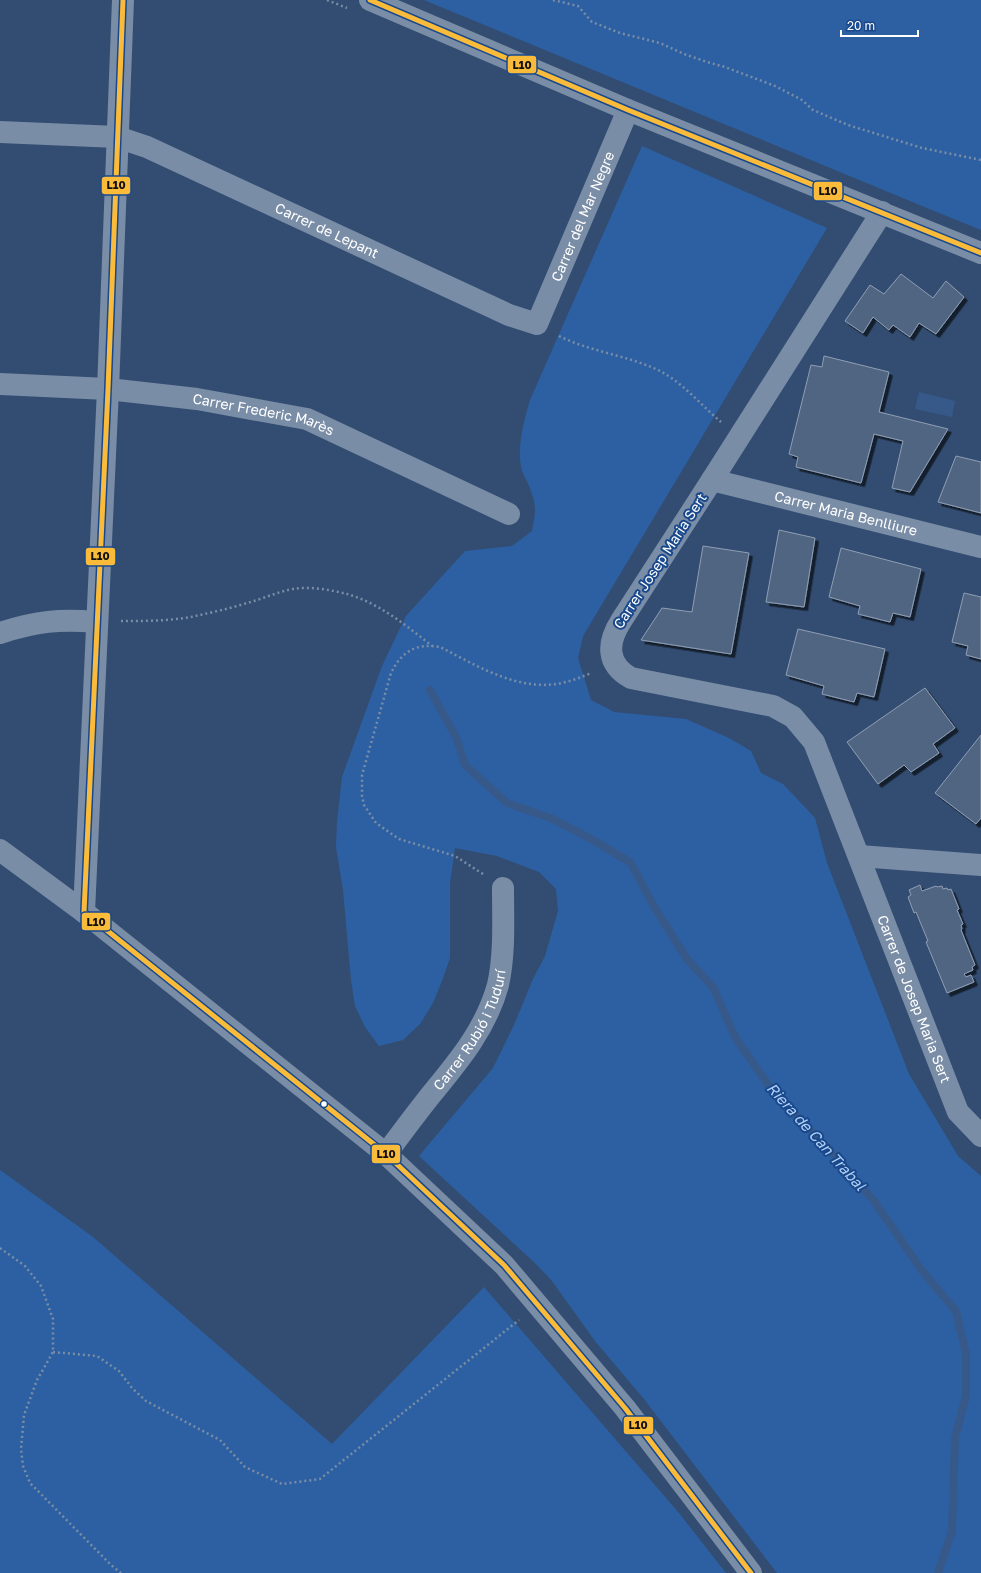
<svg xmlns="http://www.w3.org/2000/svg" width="981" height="1573" viewBox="0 0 981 1573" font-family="'Golos Text',sans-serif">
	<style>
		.green { fill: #2d60a2 }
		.water { fill: #375989 }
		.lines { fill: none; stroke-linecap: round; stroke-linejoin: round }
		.stream { stroke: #375989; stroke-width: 8 }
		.building { fill: #506582; stroke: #8f9eb4; filter: url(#shadow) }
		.path { stroke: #7a8da6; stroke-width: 2.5; stroke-dasharray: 2 3; stroke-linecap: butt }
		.minor { stroke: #7a8da6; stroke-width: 22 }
		.bus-1-casing { stroke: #19498c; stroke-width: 8 }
		.bus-1 { stroke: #fbbb3a; stroke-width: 5 }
		.bus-dot { fill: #fff; stroke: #19498c; stroke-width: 1.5 }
		.labels { text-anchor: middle; stroke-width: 4; stroke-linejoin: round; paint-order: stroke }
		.street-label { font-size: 14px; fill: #fff; stroke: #19498c }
		.water-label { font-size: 15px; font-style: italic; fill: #b0cff5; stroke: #19498c }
		.line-badge { stroke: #19498c; stroke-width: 1.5 }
		.pale-badge-label { font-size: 11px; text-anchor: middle; font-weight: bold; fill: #111 }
	</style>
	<defs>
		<filter id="shadow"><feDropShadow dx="3.5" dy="3.5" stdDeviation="0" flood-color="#0009"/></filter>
	</defs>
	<rect width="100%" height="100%" fill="#334d72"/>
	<g class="green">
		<polygon points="424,0 981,0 981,230 927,208"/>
		<path d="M642 146 827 228 583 636 578 658 591 700 614 712 686 719 729 738 751 751 761 773 783 784 815 818 827 863 909 1074 958 1156 981 1176V1573H777L644 1399 595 1341 552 1281 536 1264 419 1156 493 1068 514 1025 533 979 545 956 558 911 556 889 539 872 497 856 455 848 450 883V958L442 981 433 1003 420 1024 403 1040 379 1046 365 1027 355 1006 351 980 343 890 336 847 337 822 342 777 382 666 406 616 465 551 512 546 532 531C536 511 537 506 529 486 527 480 522 473 521 467 517 445 524 421 530 400Z"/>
		<polygon points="0,1170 93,1237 332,1444 484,1287 679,1513 726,1573 0,1573"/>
	</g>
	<polygon class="water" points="919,392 955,401 952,417 915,409"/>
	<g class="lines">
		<polyline class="stream" points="430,690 456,737 465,765 507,803 553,819 595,841 631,863 653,905 687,959 713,987 735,1037 774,1093 830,1150 874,1201 923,1272 956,1311 966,1354 966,1396 955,1438 952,1531 938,1573"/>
	</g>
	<g class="building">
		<polygon points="901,274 933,298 946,281 964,297 936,334 919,323 910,337 893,325 889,330 873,317 863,333 845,321 870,285 884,294"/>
		<polygon points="824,356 889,372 879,412 948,429 910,492 892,488 903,441 874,434 861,483 796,467 798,457 789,454 811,365 822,367"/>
		<polygon points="956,456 981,462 981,513 938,502"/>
		<polygon points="779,530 815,538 804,607 766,602"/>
		<polygon points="703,546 749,553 731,654 641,640 662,608 692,612"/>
		<polygon points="841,548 921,569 910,617 893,613 890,622 858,614 860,606 829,597"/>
		<polygon points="964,593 981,597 981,659 966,655 968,646 952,642"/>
		<polygon points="798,629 885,649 874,697 857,693 854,702 822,694 824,686 786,675"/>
		<polygon points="925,688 955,728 933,744 939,753 911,772 904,765 878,784 847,742"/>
		<polygon points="981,735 981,818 976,824 935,793"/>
		<polygon points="920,885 922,891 936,886 937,887 942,886 943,889 947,888 948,890 951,889 959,909 957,910 963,924 961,925 962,929 961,930 975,965 972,967 973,970 964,974 966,977 971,975 974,982 947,993 926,942 928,941 916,912 914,913 908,897 911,895 909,890"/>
	</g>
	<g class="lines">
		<g class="path">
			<polyline points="327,0 347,8"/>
			<polyline points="553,0 578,6 592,22 620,33 660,43 684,54 707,62 725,67 775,86 802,100 813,110 848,125 922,148 981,160"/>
			<path d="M559 336C591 352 627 355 660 371 683 383 701 405 721 422"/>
			<path d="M121 621C144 621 168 621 191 617 209 613 228 609 247 603 262 599 277 592 293 589 310 586 331 590 347 594 379 603 407 626 432 646"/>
			<path d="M483 874 455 856 399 839 376 823 364 805 362 796V775L391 673C402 651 416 643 440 647 478 666 521 694 566 682 575 680 583 676 592 673"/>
			<polyline points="0,1248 25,1266 41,1286 53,1319 53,1352 37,1380 24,1415 21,1449 23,1466 30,1483 111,1565 121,1573"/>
			<polyline points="53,1352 97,1356 119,1371 132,1388 146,1401 220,1440 245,1467 282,1484 320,1479 519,1320"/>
		</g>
		<g class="minor">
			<polyline points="370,0 628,110 981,253"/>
			<path id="s1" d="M0 132 117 137 147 147 509 315 537 324 628 110"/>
			<path id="s2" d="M882 212 712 480 621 621C607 643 606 664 631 678L773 706 793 717 814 742 958 1112 981 1136"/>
			<path id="s3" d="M0 384 108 389 197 399 307 419 509 514"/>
			<path id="s4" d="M712 480 981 547"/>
			<path d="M0 633C37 621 59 619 97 622"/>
			<polyline points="0,850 84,912 386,1154 504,1265 625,1408 751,1573"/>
			<polyline points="859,856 981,865"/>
			<polyline points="84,912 108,389 123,0"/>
			<path id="s5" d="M386 1154C400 1135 415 1115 430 1096 458 1062 486 1029 498 985 505 954 503 919 503 888"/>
		</g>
		<defs>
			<g id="bus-1">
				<polyline points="123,0 108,389 84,912 386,1154 504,1265 625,1408 751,1573"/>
				<polyline points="370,0 628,110 981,253"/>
			</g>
		</defs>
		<use href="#bus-1" class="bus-1-casing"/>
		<use href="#bus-1" class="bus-1"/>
	</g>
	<circle class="bus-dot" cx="324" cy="1104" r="3.5"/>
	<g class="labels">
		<g class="street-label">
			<text dy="5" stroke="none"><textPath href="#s1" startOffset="694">Carrer del Mar Negre</textPath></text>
			<text dy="5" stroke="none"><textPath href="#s1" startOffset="347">Carrer de Lepant</textPath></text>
			<text dy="5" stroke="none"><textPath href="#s3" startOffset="266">Carrer Frederic Marès</textPath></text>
			<text dy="5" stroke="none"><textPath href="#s4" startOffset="138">Carrer Maria Benlliure</textPath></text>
			<text transform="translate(660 561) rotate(-57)" y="5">Carrer Josep Maria Sert</text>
			<text dy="5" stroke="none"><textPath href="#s2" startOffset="1028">Carrer de Josep Maria Sert</textPath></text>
			<text dy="5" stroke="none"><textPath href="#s5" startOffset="151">Carrer Rubió i Tudurí</textPath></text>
		</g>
		<g class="water-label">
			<text transform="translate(816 1137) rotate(48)" y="5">Riera de Can Trabal</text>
		</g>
	</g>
	<g class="line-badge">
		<rect x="507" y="55" width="30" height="19" rx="4" fill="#fbbb3a"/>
		<rect x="101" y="176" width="30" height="19" rx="4" fill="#fbbb3a"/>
		<rect x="813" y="181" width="30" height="20" rx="4" fill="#fbbb3a"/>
		<rect x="85" y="547" width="31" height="19" rx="4" fill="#fbbb3a"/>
		<rect x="81" y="912" width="30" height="19" rx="4" fill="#fbbb3a"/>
		<rect x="371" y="1144" width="30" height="20" rx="4" fill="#fbbb3a"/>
		<rect x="623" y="1416" width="31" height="19" rx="4" fill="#fbbb3a"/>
	</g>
	<g class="pale-badge-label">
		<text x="522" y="69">L10</text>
		<text x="116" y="189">L10</text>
		<text x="828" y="195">L10</text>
		<text x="100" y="560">L10</text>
		<text x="96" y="926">L10</text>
		<text x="386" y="1158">L10</text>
		<text x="638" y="1429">L10</text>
	</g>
	<path d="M841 30v6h77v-6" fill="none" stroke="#ffffff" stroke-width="2"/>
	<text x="847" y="30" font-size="12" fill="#ffffff" stroke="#19498c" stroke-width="3" paint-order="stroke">20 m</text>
</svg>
